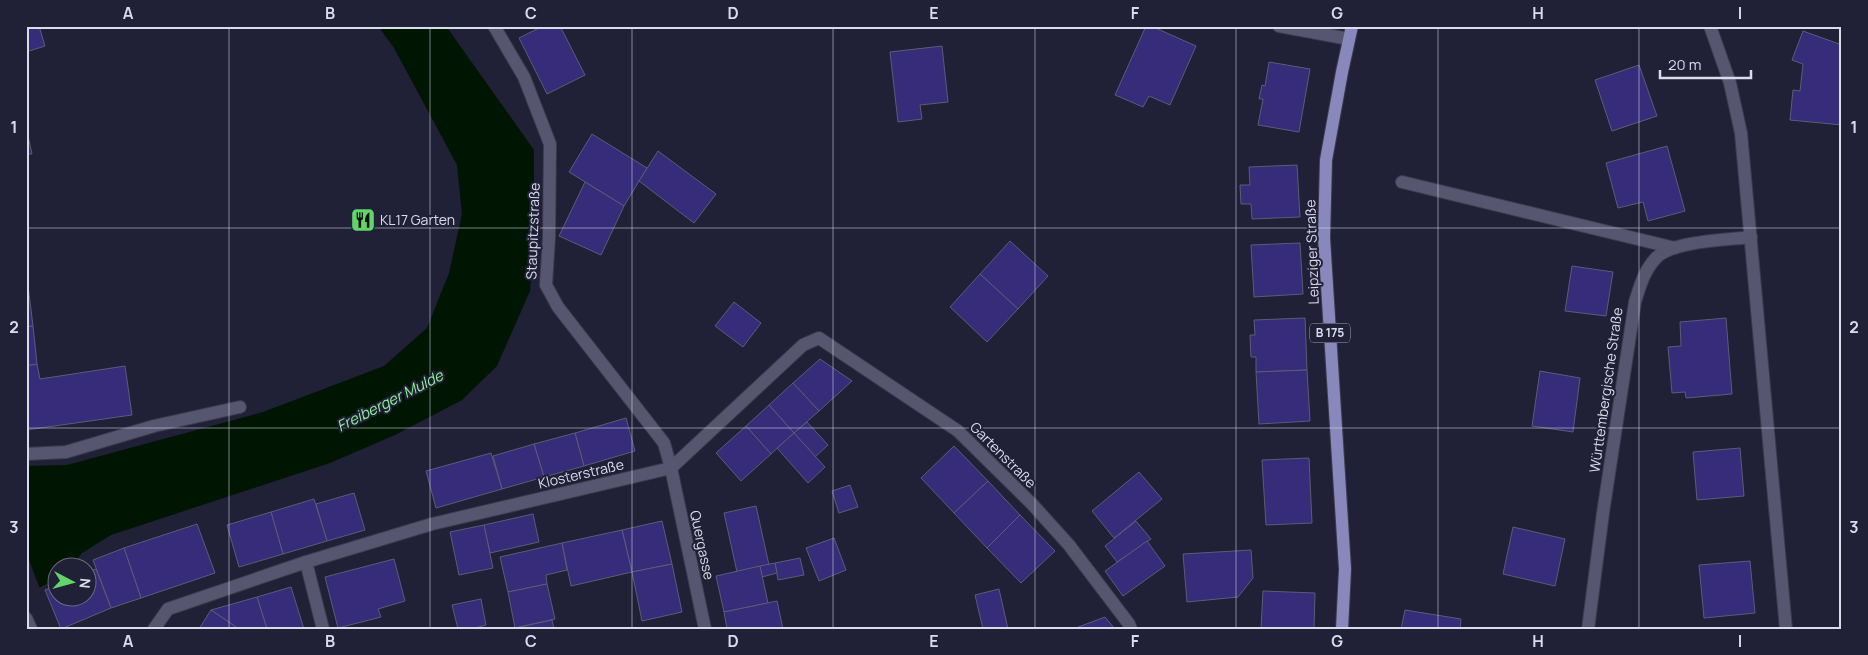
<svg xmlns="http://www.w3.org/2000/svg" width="1868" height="655" viewBox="0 0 1868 655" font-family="Manrope,sans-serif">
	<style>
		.water { fill: #011503 }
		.pier { fill: #202037 }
		.building { fill: #362c79; stroke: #5b5c76 }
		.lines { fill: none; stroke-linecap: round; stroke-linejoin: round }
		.lane-casing { stroke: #3c3b4e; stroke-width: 14 }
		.street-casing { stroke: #3c3b4e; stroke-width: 14 }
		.primary-casing { stroke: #3c3b4e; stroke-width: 14 }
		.lane { stroke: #565671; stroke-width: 12 }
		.street { stroke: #565671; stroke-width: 12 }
		.primary { stroke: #8888bd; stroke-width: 12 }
		.grid { fill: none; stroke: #dadbeb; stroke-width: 1; stroke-opacity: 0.55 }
		.labels { text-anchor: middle; stroke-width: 4; stroke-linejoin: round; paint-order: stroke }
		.shield { fill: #202037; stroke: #a2a3b5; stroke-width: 1 }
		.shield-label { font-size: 12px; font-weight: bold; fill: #dadbeb }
		.poi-label { font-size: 14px; fill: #dadbeb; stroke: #202037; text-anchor: start }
		.street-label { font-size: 14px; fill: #dadbeb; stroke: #202037 }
		.water-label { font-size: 15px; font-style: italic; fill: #92f395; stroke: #202037 }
		.neatline { fill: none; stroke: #dadbeb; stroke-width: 2 }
		.grid-label { font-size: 16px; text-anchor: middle; font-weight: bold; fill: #dadbeb }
	</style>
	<rect width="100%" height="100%" fill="#202037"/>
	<polygon class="water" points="378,26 446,26 534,150 534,237 530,291 497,366 462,400 395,435 330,463 111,535 82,553 71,567 58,568 57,579 26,594 26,466 67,465 263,412 384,366 427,328 449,273 462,214 457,165 394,48"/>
	<polygon class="pier" points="26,552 40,589 26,594"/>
	<g class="building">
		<polygon points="26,26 39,26 45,46 26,52"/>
		<polygon points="543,26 560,26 585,75 547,94 519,38"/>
		<polygon points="1146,26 1151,26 1196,46 1170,105 1149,96 1143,107 1115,95"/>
		<polygon points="1803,31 1842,45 1842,125 1790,120 1793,90 1800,91 1803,64 1792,60"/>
		<polygon points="942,46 948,102 920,105 922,119 898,122 890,52"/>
		<polygon points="1269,62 1310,69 1299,132 1258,125 1263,99 1259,99 1262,85 1265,86"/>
		<polygon points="1639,65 1657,116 1612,131 1595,80"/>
		<polygon points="26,127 32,154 26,154"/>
		<polygon points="592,134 647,168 624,206 569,172"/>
		<polygon points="1667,146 1685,211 1648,221 1643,202 1618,208 1606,163"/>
		<polygon points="658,151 716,194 694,223 639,181"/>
		<polygon points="1297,165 1300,217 1252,219 1251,204 1241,204 1240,185 1250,185 1249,167"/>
		<polygon points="585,182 624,206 601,255 559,236"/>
		<polygon points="1010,241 1048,276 1018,309 980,274"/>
		<polygon points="1300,243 1303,294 1254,297 1251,245"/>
		<polygon points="1572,266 1613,272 1606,316 1565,311"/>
		<polygon points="26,270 33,326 26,327"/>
		<polygon points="980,274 1018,309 987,342 950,307"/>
		<polygon points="734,302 761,323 743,347 715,326"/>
		<polygon points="1305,318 1307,370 1256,372 1256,357 1251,357 1250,335 1255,335 1254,320"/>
		<polygon points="1726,318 1732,394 1686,398 1685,392 1672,393 1668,347 1681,346 1680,322"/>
		<polygon points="33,326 37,364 26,366 26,327"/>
		<polygon points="820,359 852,381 819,411 793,383"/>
		<polygon points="37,364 40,379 125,366 132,415 26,430 26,366"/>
		<polygon points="1307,370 1310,421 1259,424 1256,372"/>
		<polygon points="1540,371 1580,378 1573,432 1532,426"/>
		<polygon points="793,383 819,411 794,433 769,405"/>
		<polygon points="769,405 794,433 771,454 746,426"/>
		<polygon points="626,418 635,451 584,466 575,433"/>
		<polygon points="807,422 828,445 815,457 794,433"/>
		<polygon points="746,426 771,454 741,481 716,453"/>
		<polygon points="575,433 584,466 544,477 534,444"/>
		<polygon points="794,433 825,467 808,483 777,448"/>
		<polygon points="534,444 544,477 502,489 493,456"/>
		<polygon points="954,446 988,481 954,513 921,478"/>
		<polygon points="1740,448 1744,496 1697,500 1693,452"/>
		<polygon points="491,453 502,489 436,508 426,471"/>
		<polygon points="1309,458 1312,523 1266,525 1262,460"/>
		<polygon points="1139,472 1162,499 1114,538 1092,511"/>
		<polygon points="988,481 1020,515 987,548 954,513"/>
		<polygon points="850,485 858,507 839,513 832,491"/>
		<polygon points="354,493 365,530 327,541 316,504"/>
		<polygon points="314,499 327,541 283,554 271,512"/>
		<polygon points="756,506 769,565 737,572 724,513"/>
		<polygon points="271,512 283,554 239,567 227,525"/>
		<polygon points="533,514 539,542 490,553 484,525"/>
		<polygon points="1020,515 1055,551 1021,583 987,548"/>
		<polygon points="662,521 672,564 632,572 622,530"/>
		<polygon points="1136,521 1151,539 1117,562 1105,546"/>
		<polygon points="197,524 215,573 141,598 124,548"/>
		<polygon points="484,525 493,568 459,575 450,532"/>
		<polygon points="1513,527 1565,539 1555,586 1503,574"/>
		<polygon points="622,530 632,572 571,586 562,543"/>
		<polygon points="834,538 846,570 819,581 806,548"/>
		<polygon points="1147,541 1165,566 1123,596 1105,571"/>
		<polygon points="562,543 567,570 546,575 547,584 508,592 500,557"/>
		<polygon points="124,548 141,598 111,608 93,560"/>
		<polygon points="1251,550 1253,578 1238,597 1187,602 1183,554"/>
		<polygon points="800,558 804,575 778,580 775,563"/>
		<polygon points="394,559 405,601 378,609 381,617 338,628 325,577"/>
		<polygon points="1750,561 1755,613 1704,618 1699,565"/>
		<polygon points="775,563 777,573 762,577 760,566"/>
		<polygon points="672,564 682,612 642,621 632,572"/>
		<polygon points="760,566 768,603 724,612 716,576"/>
		<polygon points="96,569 111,608 61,629 45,590 58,585 58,598 88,598 88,572"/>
		<polygon points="547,584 555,619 515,628 508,592"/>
		<polygon points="291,587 304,629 267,629 257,597"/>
		<polygon points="999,589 1008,629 983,629 975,595"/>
		<polygon points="1263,591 1315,593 1314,629 1261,629"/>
		<polygon points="257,597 267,629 239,629 211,610"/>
		<polygon points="481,599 486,625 471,629 458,629 452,605"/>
		<polygon points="777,601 783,629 727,629 724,612"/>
		<polygon points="211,610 239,629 199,629"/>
		<polygon points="1405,610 1461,619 1460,629 1401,629"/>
		<polygon points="1105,617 1115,629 1073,629"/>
		<polygon points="552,620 554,629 515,629 515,628"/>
	</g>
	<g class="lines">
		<defs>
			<polyline id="lane" points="1402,182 1675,248"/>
			<g id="street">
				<polyline points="494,26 524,77 550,144 549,237 546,285 558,307 664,443 671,468 705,629"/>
				<polyline points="1279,26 1349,39"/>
				<polyline points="1710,26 1730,83 1741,133 1786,629"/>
				<polyline points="26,454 66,452 154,426 240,407"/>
				<polyline points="306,562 323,629"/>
				<polyline points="26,618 31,629"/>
				<polyline points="154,629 168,609 306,562 432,524 671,468 803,345 819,338 958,431 1032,504 1069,545 1129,624 1131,629"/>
				<path d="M1588 629 1603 513 1635 302C1640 286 1644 270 1657 257 1674 241 1726 240 1751 237"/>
			</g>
			<polyline id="primary" points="1342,629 1345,569 1324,238 1326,160 1342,72 1352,26"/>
		</defs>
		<use href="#lane" class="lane-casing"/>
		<use href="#street" class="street-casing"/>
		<use href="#primary" class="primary-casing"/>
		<use href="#lane" class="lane"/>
		<use href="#street" class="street"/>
		<use href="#primary" class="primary"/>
	</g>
	<path class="grid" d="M229 26V629M430 26V629M632 26V629M833 26V629M1035 26V629M1236 26V629M1438 26V629M1639 26V629M26 228H1842M26 428H1842"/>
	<defs>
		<symbol id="restaurant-square" viewBox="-11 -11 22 22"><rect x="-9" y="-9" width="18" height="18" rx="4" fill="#62d469" stroke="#202037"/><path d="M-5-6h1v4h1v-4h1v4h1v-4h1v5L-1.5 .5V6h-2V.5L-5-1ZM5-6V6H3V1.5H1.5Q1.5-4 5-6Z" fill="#111"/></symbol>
	</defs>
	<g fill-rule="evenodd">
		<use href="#restaurant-square" x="349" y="206" width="28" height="28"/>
	</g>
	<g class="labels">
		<rect class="shield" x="1310" y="323.5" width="40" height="19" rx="4"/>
		<g class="shield-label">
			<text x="1330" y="337">B 175</text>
		</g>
		<g class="poi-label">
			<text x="380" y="225">KL17 Garten</text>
		</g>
		<g class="street-label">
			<text transform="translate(533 231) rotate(-88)" y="5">Staupitzstraße</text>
			<text transform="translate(1312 252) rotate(-92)" y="5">Leipziger Straße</text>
			<text transform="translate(1606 390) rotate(-82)" y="5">Württembergische Straße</text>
			<text transform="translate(1003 455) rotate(45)" y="5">Gartenstraße</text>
			<text transform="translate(581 474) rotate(-13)" y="5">Klosterstraße</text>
			<text transform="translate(702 545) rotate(78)" y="5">Quergasse</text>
		</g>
		<g class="water-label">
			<text transform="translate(390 401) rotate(-27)" y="5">Freiberger Mulde</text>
		</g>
	</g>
	<rect width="1868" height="655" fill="none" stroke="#202037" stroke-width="55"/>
	<g transform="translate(72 582) rotate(96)"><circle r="24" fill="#202037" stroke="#6a6b7f"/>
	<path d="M0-4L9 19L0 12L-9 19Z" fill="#62d469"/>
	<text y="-8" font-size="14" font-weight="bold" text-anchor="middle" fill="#dadbeb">N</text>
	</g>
	<path d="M1660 70v8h91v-8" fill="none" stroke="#dadbeb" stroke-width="2.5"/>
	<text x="1668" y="70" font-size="15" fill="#dadbeb" stroke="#202037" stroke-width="4" paint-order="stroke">20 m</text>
	<rect x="28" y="28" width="1812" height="600" class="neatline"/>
	<g class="grid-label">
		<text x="128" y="19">A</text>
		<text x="330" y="19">B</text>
		<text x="531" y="19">C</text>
		<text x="733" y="19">D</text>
		<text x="934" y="19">E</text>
		<text x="1135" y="19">F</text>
		<text x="1337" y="19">G</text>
		<text x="1538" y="19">H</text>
		<text x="1740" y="19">I</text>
		<text x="14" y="133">1</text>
		<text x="1854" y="133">1</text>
		<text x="14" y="333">2</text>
		<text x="1854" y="333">2</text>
		<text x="14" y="533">3</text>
		<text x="1854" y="533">3</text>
		<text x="128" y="647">A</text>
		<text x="330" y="647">B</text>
		<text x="531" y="647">C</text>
		<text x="733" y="647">D</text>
		<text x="934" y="647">E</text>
		<text x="1135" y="647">F</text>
		<text x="1337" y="647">G</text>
		<text x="1538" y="647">H</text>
		<text x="1740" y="647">I</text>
	</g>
</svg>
